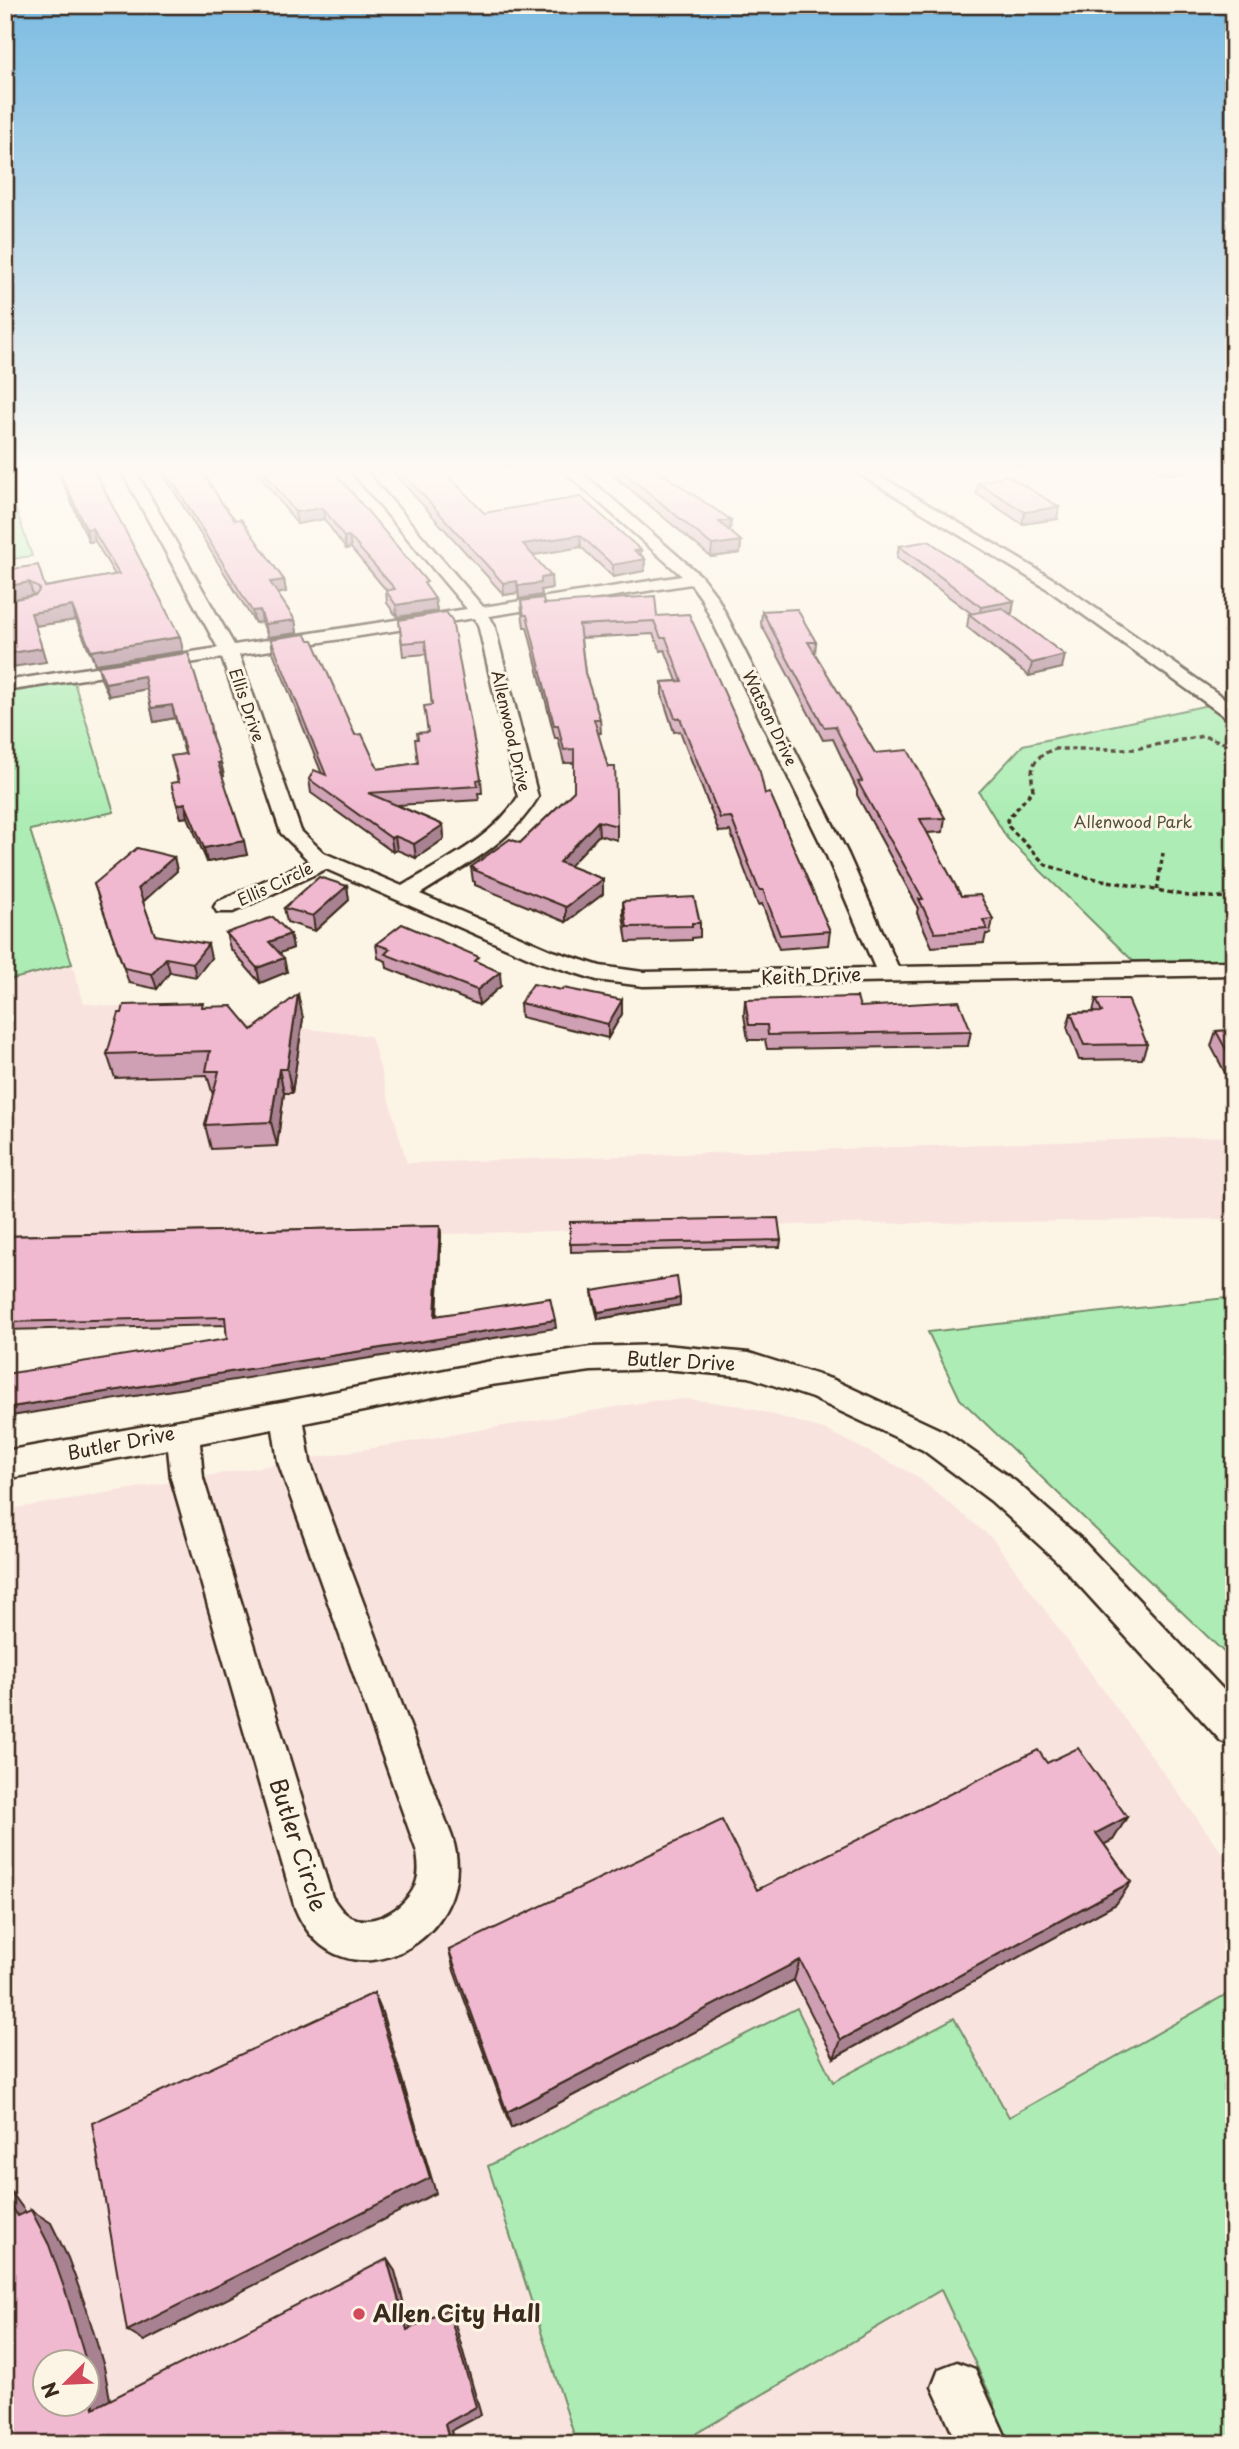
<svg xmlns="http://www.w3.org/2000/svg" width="1239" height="2449" viewBox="0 0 1239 2449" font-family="'Playpen Sans',sans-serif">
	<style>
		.built { fill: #f9e3df; fill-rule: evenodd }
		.green { fill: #adedb5; stroke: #748c6a; stroke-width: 2 }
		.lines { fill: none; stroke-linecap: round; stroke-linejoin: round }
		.minor-casing { stroke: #3b2a1e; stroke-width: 5 }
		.path { stroke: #3b2a1e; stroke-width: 3.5; stroke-dasharray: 5 3.5; stroke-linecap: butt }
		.minor { fill: #fcf5e5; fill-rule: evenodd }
		.wall { fill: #cf9fb3; stroke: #3b2a1e; stroke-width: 2 }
		.shaded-wall { fill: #a98292; stroke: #3b2a1e; stroke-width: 2 }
		.building { fill: #f1b9d0; stroke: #3b2a1e; stroke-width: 2 }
		.poi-dot { fill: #d1495b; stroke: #fcf5e5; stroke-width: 2.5 }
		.labels { text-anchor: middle; stroke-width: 6; stroke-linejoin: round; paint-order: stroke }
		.far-street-label { font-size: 16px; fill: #3b2a1e; stroke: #fcf5e5 }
		.far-park-label { font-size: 16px; fill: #52513c; stroke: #fcf5e5 }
		.street-label { font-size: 19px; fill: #3b2a1e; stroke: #fcf5e5 }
		.near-street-label { font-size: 23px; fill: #3b2a1e; stroke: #fcf5e5 }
		.near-poi-label { font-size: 23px; font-weight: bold; fill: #3b2a1e; stroke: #fcf5e5; text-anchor: start }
	</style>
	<rect width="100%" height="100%" fill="#fcf5e5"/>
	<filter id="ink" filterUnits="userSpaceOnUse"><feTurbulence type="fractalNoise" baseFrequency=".0143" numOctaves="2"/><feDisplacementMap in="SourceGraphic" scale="14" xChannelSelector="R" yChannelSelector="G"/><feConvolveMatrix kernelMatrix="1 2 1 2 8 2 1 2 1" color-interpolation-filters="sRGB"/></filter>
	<g filter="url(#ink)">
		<g class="built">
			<polygon points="72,964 84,1003 371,1036 407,1163 1234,1136 1234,1219 777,1225 5,1246 5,981"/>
			<path d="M687 1399 742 1406 824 1429 915 1475 993 1539 1234 1869V2444H5V1510L651 1401ZM46 2362H88V2404H46Z"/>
		</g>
		<g class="green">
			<polygon points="5,478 32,556 5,560"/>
			<polygon points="74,682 114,812 30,830 72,964 5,981 5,693"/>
			<polygon points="1208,705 1234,723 1234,960 1133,961 1007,838 979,792 1023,745"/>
			<polygon points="1234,1297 1234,1662 960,1399 928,1332"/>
			<polygon points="1234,1990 1234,2444 1003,2444 993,2422 994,2403 941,2290 678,2444 577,2444 488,2166 797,2008 833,2082 954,2018 1009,2117"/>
		</g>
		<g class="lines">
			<defs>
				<g id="minor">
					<path d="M121 470H135L234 645 467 609 350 470H365L483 607 682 576 563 470H579L701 576 717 597 848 854 898 967 1234 961V975L643 986 597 980 537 961 326 869 233 912H217L214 907 217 902 309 861 281 833 222 658 5 691V681L218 648ZM691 584 701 598 826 854 875 968 643 972 600 966 553 951 420 894C463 867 512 842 538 797L494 624 489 616ZM474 618 478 624 518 797C493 838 442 862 402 886L324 853 301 831 239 655Z"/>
					<polygon points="853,470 870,470 1058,582 1234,705 1234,719 1227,718 1046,588"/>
					<path d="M664 1345 749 1353 834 1380 945 1432 1015 1481 1081 1539 1234 1701V1746L1221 1741 1057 1561 991 1501 923 1450 812 1398 749 1377 664 1369 591 1371 491 1385 304 1423 310 1462 452 1837C485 1937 340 2017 295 1908L171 1478 168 1449 5 1479V1451L287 1401 491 1361 591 1347ZM273 1429 278 1462 417 1852C418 1861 420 1870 417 1880 411 1904 376 1929 351 1917 342 1913 338 1905 332 1897L203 1478 200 1443Z"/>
					<polygon points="957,2362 975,2369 1009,2444 958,2444 932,2387 939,2369"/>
				</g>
			</defs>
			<use href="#minor" class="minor-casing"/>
			<g class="path">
				<path d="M1234 746 1203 736 1134 749H1055C1032 757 1030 767 1033 790L1007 820 1009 827 1046 865 1081 876 1188 896 1234 898"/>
				<polyline points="1157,890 1163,853"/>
			</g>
			<use href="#minor" class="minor"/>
		</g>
		<g class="wall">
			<polygon points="58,470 94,470 183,651 95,664 76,620 35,626 46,662 5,570 45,587 115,575 95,541 89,542 61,479"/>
			<polygon points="161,470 202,470 221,502 284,580 286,592 277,594 295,620 297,633 268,637 262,622 255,623"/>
			<polygon points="256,470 333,470 435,599 437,611 397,617 387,603 386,591 387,591 351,548 346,549 324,519 297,524"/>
			<polygon points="391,470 462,470 445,473 484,513 581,497 645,559 644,571 613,577 581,547 532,555 552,588 541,590 542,595 519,599 518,593 504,595"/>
			<polygon points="607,470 657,470 741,541 740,553 711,557"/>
			<polygon points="1156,470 1197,470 1166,475"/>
			<polygon points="978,483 1057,519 1022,524 977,494"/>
			<polygon points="899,546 1014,601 1012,613 1010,614 1062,668 1029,676 967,627 969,614 972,614 897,558"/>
			<polygon points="521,601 657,616 765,794 830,931 828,945 779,949 762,904 758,905 730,831 719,832 680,731 674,732 662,695 662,682 677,681 665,650 661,651 653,634 581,638 585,673 600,719 601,733 598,733 617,826 617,840 599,835 569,866 603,879 603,894 566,922 475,885 475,882 473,881 471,867 520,843 574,791 574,763 564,763 558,738 555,738 527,627 524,627 522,613"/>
			<polygon points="762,611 816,642 815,654 875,753 945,818 943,832 927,833 961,896 993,919 990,934 986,934 984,943 932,947 917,913 918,907 857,795 857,790 833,739 823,740 761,624"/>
			<polygon points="446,612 481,779 482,793 478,793 479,800 397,805 443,825 444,839 416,858 397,850 393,852 311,793 309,779 322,774 273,652 271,639 355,735 378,769 418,763 418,739 428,732 432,705 426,654 403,656 399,620"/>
			<polygon points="188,653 210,724 213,741 221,763 224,776 222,776 247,855 207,862 188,817 181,818 171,783 178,782 171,756 185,754 175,718 154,722 147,689 109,696 101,679 98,666"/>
			<polygon points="174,857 177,871 143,902 155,935 211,958 196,977 170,972 157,989 129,983 94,884"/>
			<polygon points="347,886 349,900 315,931 287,922 284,908"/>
			<polygon points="623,901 700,923 700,937 692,938 692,940 627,942 623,915"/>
			<polygon points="226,933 290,934 293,948 279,953 287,972 260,983 230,948"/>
			<polygon points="376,944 480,963 501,986 479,1005 387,968 386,961 378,958"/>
			<polygon points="562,990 622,1014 608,1038 521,1017 520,1003"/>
			<polygon points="1096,999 1147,1044 1142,1059 1079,1060 1067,1027 1071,1013 1093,1012"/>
			<polygon points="745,1000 860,1007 971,1031 968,1046 767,1049 765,1040 748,1040 744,1015"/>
			<polygon points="204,1007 252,1030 303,1018 292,1093 284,1093 277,1146 211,1149 205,1125 213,1095 207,1075 115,1078 107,1054"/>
			<polygon points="1234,1030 1234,1090 1211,1046 1216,1031"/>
			<polygon points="570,1222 781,1240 780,1247 571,1252"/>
			<polygon points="440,1226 441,1235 437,1316 556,1328 227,1339 226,1325 5,1330 5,1236"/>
			<polygon points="592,1291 680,1305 598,1319 593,1299"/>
			<polygon points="1047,1763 1127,1817 1113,1840 1104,1844 1131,1882 1116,1904 834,2058 794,1980 511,2128 454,1971 449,1950 757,1890"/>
		</g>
		<g class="shaded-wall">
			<polygon points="436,470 462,470 437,474"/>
			<polygon points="500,470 523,470 501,474"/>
			<polygon points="1167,470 1197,470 1166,475"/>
			<polygon points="1059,507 1057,519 1022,524 1025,512"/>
			<polygon points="323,508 324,519 297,524 295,512"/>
			<polygon points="731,520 730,532 719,522"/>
			<polygon points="92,528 95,541 89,542 86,529"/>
			<polygon points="580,535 581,547 523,557 523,544"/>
			<polygon points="349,536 351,548 346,549 344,537"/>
			<polygon points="741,541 740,553 711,557 712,545"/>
			<polygon points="641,550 641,560 645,559 644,571 613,577 613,565 635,551"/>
			<polygon points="551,576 552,588 541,590 542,595 519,599 518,586 541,578"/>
			<polygon points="284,580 286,592 272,595 270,582"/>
			<polygon points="517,581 518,593 504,595 503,583"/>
			<polygon points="29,582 33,595 5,601 5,587"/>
			<polygon points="435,599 437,611 397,617 396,605"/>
			<polygon points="1014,601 1012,613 979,619 981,607"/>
			<polygon points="72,606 76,620 35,626 31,613"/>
			<polygon points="260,610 262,622 255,623 252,611"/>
			<polygon points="295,620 297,633 268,637 265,624"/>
			<polygon points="180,637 183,651 95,664 91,651"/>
			<polygon points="42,648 46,662 5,668 5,654"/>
			<polygon points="1065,655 1062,668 1029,676 1032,663"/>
			<polygon points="144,676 147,689 109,696 105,683"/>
			<polygon points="172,705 175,718 154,722 151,708"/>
			<polygon points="218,763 221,763 224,776 221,777"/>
			<polygon points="185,803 188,817 181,818 177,805"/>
			<polygon points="598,821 599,835 560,876 559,862"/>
			<polygon points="443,825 444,839 416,858 414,844"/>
			<polygon points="395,836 397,850 393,852 391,838"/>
			<polygon points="244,841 247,855 207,862 204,848"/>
			<polygon points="174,857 177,871 142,902 138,888"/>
			<polygon points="603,879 603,894 566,922 566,907"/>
			<polygon points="347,886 349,900 315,931 313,916"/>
			<polygon points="290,934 293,948 272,956 269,942"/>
			<polygon points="208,944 211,958 196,977 193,963"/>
			<polygon points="166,958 170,972 157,989 152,974"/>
			<polygon points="284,958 287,972 260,983 257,968"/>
			<polygon points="500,972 501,986 479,1005 477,990"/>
			<polygon points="5,990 8,998 11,1019 5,1084"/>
			<polygon points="298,994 303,1018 292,1093 287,1069"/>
			<polygon points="622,1000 622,1014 608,1038 608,1024"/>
			<polygon points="279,1069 284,1093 277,1146 271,1122"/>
			<polygon points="440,1226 441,1235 436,1325 435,1316"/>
			<polygon points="680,1298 680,1305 598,1319 598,1312"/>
			<polygon points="555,1320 556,1328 5,1417 5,1408"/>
			<polygon points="1127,1817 1113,1840 1083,1855 1096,1833"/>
			<polygon points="1131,1882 1116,1904 834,2058 841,2040"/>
			<polygon points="800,1960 794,1980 511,2128 507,2112"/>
			<polygon points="374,1993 382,2012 436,2193 144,2341 127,2331"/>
			<polygon points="5,2186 9,2189 38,2229 18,2216 5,2198"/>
			<polygon points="31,2210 51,2223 68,2258 86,2307 104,2367 113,2415 94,2408 88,2371 88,2362 86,2362"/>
			<polygon points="387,2259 395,2271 414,2341 407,2330"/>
			<polygon points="448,2309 454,2320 481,2415 451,2431 455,2444 449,2444 445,2424"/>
		</g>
		<g class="building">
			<polygon points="59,470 94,470 180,637 91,651 72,606 31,613 42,648 5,654 5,601 36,595 40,589 29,582 5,587 5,570 38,565 45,587 119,574 92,528 86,529"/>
			<polygon points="166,470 202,470 221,502 235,520 241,519 284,580 270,582 295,620 265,624 260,610 252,611"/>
			<polygon points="263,470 333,470 427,582 424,583 435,599 396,605 386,591 395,589 349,536 344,537 323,508 295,512"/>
			<polygon points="400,470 443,470 484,513 581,497 641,550 635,551 645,559 613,565 580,535 523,544 551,576 541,578 541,583 518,586 517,581 503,583"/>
			<polygon points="621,470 657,470 731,520 719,522 741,541 712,545"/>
			<polygon points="1007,475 1059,507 1025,512 978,483"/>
			<polygon points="929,541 1014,601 981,607 899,546"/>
			<polygon points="655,596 657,616 689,614 760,772 765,794 770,793 830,931 780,935 763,890 759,890 731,817 720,818 680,718 675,718 662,682 682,681 666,638 661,638 654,621 579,625 585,673 600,719 594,719 608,767 615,767 617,826 598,821 559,862 603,879 566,907 474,870 476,869 471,867 510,839 520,843 574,791 574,749 564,750 558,725 554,725 527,615 524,615 521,601 543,598 544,604"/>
			<polygon points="1002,608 1065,655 1032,663 969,614"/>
			<polygon points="797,609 816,642 808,642 875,753 908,750 945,818 920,819 961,896 980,895 993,919 983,920 987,929 935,933 919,899 923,899 858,782 862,781 835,726 824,727 762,611"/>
			<polygon points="446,612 452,620 481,779 477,780 478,786 368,793 443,825 414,844 395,836 391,838 309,779 314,770 326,775 271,639 305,634 309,640 313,640 355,735 362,734 378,769 418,763 415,739 418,739 417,733 428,732 424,706 432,705 425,641 402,643 399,620"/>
			<polygon points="188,653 210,724 211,734 221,763 218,763 244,841 204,848 185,803 177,805 171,783 179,782 171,756 186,754 172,705 151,708 144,676 105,683 98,666"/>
			<polygon points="137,848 174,857 138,888 155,935 208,944 193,963 166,958 152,974 124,968 94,884"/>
			<polygon points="319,877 347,886 313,916 284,908"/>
			<polygon points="694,897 700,923 692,923 692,926 627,927 623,901"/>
			<polygon points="273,917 290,934 269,942 284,958 257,968 226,933"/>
			<polygon points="402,924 479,957 475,961 500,972 477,990 385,954 390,949 376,944"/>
			<polygon points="533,984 562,990 563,988 622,1000 608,1024 520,1003"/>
			<polygon points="298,994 287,1069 279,1069 271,1122 205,1125 219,1071 206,1071 210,1051 107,1054 119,1013 122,1013 124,1005 203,1003 202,1007 232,1006 252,1030"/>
			<polygon points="857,997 860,1007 959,1001 971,1031 768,1035 767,1025 749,1025 745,1000"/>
			<polygon points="1096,999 1128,999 1147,1044 1084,1045 1071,1013 1102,1012"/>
			<polygon points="1234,1030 1234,1064 1216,1031"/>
			<polygon points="778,1218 781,1240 570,1244 570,1222"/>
			<polygon points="440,1226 435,1316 550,1298 555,1320 5,1408 5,1374 227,1339 225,1317 5,1322 5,1236"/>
			<polygon points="677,1277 680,1298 598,1312 592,1291"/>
			<polygon points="1078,1748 1127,1817 1096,1833 1131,1882 841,2040 800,1960 507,2112 449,1950 722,1820 757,1890 1038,1750 1047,1763"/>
			<polygon points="374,1993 430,2178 127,2331 92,2123"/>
			<polygon points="5,2198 18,2216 31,2210 49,2245 67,2296 85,2358 86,2362 46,2362 46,2404 88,2404 88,2371 94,2408 387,2259 407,2330 448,2309 476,2407 445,2424 450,2443 449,2444 5,2444"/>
		</g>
	</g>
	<linearGradient id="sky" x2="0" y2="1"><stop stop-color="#7cbce2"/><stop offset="0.58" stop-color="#fefaf3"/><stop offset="1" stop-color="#fefaf3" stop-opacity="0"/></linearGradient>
	<rect width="1239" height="813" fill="url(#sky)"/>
	<circle class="poi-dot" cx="359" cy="2314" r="7"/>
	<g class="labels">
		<g class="far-street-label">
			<text transform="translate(247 705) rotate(71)" y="6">Ellis Drive</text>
			<text transform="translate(770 718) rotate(64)" y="6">Watson Drive</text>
			<text transform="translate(511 731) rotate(77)" y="6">Allenwood Drive</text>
			<text transform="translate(275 884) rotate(-25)" y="6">Ellis Circle</text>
		</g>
		<g class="far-park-label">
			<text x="1133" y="828">Allenwood Park</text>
		</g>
		<g class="street-label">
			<text transform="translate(811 976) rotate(-2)" y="7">Keith Drive</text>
			<text transform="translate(681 1361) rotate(3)" y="7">Butler Drive</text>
			<text transform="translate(121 1443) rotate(-11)" y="7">Butler Drive</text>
		</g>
		<g class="near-street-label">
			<text transform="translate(298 1845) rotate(72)" y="8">Butler Circle</text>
		</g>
		<g class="near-poi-label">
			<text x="373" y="2322">Allen City Hall</text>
		</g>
	</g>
	<rect width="1239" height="2449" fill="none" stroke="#fcf5e5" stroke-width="28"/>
	<rect x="14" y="14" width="1211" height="2421" fill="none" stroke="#3b2a1e" stroke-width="2.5" filter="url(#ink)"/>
	<g transform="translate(66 2383) rotate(246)"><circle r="33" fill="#fcf5e5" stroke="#afa495" stroke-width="2"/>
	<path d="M0-5L12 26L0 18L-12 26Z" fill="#d1495b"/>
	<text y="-10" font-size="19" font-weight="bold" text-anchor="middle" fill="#3b2a1e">N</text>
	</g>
</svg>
